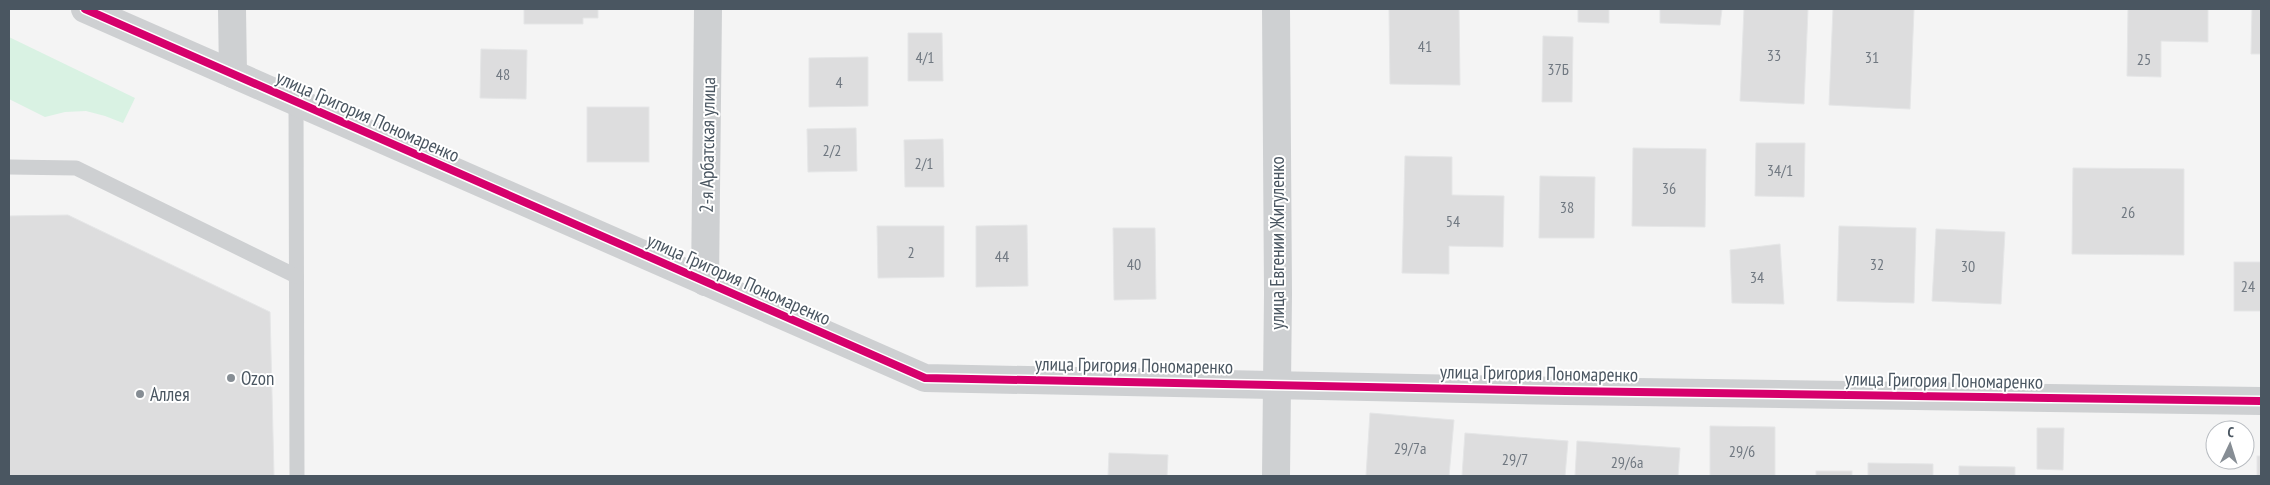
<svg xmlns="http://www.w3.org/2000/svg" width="2270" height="485" viewBox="0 0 2270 485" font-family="'PT Sans Narrow',sans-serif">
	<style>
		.green { fill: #d9f2e3 }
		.building { fill: #ddddde; stroke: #e5e6e7 }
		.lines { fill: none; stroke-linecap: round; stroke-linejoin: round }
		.service { stroke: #ced0d2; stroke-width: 15 }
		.minor { stroke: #ced0d2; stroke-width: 28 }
		.cycleway-casing { stroke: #fff; stroke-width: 11 }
		.cycleway { stroke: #d6006c; stroke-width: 8 }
		.poi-dot { fill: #868d94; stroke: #fff; stroke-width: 2 }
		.labels { text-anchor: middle; stroke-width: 4; stroke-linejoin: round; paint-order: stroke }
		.number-label { font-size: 16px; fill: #707881 }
		.street-label { font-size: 19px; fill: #4a5661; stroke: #fff }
		.poi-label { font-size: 19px; fill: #4a5661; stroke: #fff; text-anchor: start }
	</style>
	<rect width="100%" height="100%" fill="#f4f4f4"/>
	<polygon class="green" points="9,37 135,98 123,123 105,116 86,111 65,112 45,117 9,99"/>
	<g class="building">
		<polygon points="524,9 598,9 598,18 583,18 583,24 524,24"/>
		<polygon points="1389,9 1459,9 1460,85 1390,84"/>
		<polygon points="1578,9 1609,9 1609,23 1578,22"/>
		<polygon points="1660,9 1722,9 1720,25 1660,23"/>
		<polygon points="1744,9 1808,9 1804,104 1740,101"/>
		<polygon points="1833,9 1914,9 1910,109 1829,105"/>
		<polygon points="2128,9 2208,9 2208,42 2161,41 2161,77 2127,76"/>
		<polygon points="2252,9 2261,9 2261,54 2251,54"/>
		<polygon points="908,33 942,33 943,81 908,81"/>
		<polygon points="1543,36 1573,37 1572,102 1542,102"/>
		<polygon points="481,49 527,50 526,99 480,98"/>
		<polygon points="868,57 868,106 809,107 809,58"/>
		<rect x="587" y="107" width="62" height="55"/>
		<polygon points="856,128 857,171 808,172 807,129"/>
		<polygon points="943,139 944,187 905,187 904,140"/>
		<polygon points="1756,143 1805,143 1804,197 1755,196"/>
		<polygon points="1633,148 1706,149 1705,227 1632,226"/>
		<polygon points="1405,156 1452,157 1452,195 1504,196 1503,247 1449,246 1449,274 1402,273"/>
		<polygon points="2073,168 2184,169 2184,255 2072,254"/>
		<polygon points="1540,176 1595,177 1594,238 1539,238"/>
		<polygon points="68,215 270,312 274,476 9,476 9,216"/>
		<polygon points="1027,225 1028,286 976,287 976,226"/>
		<polygon points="877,226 944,226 944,277 878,278"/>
		<polygon points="1839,226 1916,228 1914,303 1837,301"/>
		<polygon points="1113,228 1155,228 1156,299 1114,300"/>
		<polygon points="1936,229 2005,232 2001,304 1932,301"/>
		<polygon points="1780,244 1784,304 1732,303 1730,250"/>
		<rect x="2234" y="262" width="27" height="49"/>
		<polygon points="1370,413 1454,420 1449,476 1366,476"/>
		<polygon points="1710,426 1775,427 1775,476 1710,476"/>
		<polygon points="2037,428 2064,428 2063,470 2037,469"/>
		<polygon points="1465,433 1568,441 1565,476 1462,476"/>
		<polygon points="1577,441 1680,448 1678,476 1575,476"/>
		<polygon points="1109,453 1168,455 1167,476 1108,476"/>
		<rect x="2257" y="456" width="4" height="20"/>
		<polygon points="1868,463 1933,464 1933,476 1868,476"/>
		<polygon points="1959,466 2015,467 2015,476 1959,476"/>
		<rect x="1816" y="471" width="36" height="5"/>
	</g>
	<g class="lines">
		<g class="service">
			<polyline points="296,102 297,476"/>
			<polyline points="9,167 76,168 296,276"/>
		</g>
		<g class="minor">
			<polyline points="85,9 925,378 1566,391 2261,401"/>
			<polyline points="232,9 233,74"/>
			<polyline points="705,282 708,9"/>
			<polyline points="1276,476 1278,294 1276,9"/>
		</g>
		<defs>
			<polyline id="cycleway" points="85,9 925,378 1566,391 2261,401"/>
		</defs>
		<use href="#cycleway" class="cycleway-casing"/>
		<use href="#cycleway" class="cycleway"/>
	</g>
	<g class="poi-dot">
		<circle cx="231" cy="378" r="5"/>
		<circle cx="140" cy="394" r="5"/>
	</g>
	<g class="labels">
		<g class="number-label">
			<text x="1425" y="52">41</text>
			<text x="1774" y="61">33</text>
			<text x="925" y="63">4/1</text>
			<text x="1872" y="63">31</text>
			<text x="2144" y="65">25</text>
			<text x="1558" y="75">37Б</text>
			<text x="503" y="80">48</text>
			<text x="839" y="88">4</text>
			<text x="832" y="156">2/2</text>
			<text x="924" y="169">2/1</text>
			<text x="1780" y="176">34/1</text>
			<text x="1669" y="194">36</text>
			<text x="1567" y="213">38</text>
			<text x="2128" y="218">26</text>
			<text x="1453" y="227">54</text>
			<text x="911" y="258">2</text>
			<text x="1002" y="262">44</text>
			<text x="1134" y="270">40</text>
			<text x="1877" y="270">32</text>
			<text x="1968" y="272">30</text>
			<text x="1757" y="283">34</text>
			<text x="2248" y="292">24</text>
			<text x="1410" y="454">29/7а</text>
			<text x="1742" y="457">29/6</text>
			<text x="1515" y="465">29/7</text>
			<text x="1627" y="468">29/6а</text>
		</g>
		<g class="street-label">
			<text transform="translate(368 116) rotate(24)" y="7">улица Григория Пономаренко</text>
			<text transform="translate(707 145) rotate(-89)" y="7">2-я Арбатская улица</text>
			<text transform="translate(1277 243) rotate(-90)" y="7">улица Евгении Жигуленко</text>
			<text transform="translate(739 279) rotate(24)" y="7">улица Григория Пономаренко</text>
			<text transform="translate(1134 365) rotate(1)" y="7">улица Григория Пономаренко</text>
			<text transform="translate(1539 373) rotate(1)" y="7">улица Григория Пономаренко</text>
			<text transform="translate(1944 380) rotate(1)" y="7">улица Григория Пономаренко</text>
		</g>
		<g class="poi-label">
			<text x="241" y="385">Ozon</text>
			<text x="150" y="401">Аллея</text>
		</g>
	</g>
	<rect width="2270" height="485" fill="none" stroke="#4a5661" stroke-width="20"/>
	<g transform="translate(2230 445) rotate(4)"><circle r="24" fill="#ffffff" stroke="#b7bbc0"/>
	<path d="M0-4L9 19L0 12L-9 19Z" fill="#868d94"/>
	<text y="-8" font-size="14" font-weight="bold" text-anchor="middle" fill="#4a5661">С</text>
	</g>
</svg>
